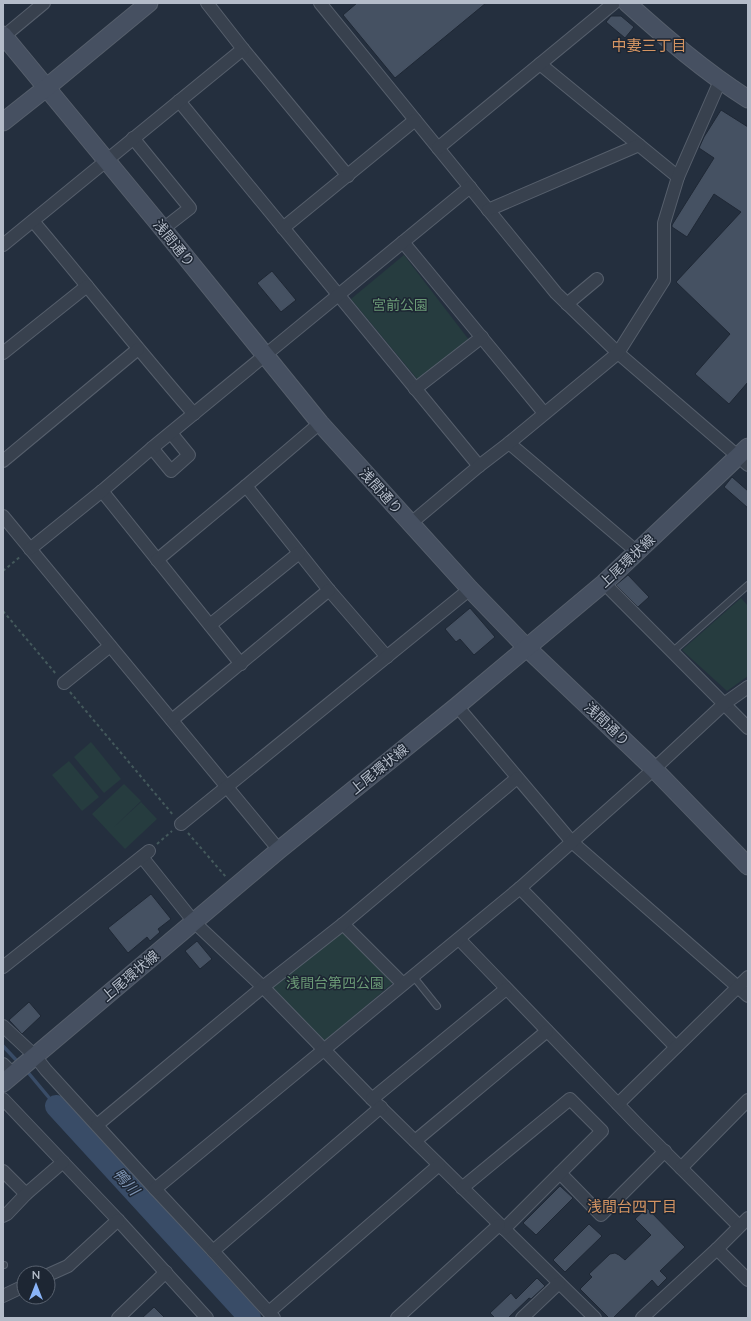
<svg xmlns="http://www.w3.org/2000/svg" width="751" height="1321" viewBox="0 0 751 1321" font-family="Lato,'Noto Sans JP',sans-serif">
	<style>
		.green { fill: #263c3f }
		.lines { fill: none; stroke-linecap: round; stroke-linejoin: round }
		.stream { stroke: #394c67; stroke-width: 3.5 }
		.river { stroke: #394c67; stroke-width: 22 }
		.building { fill: #455162; stroke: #1f2835 }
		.lane-casing { stroke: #565f6c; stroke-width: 8 }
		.street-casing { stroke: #565f6c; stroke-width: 14 }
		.secondary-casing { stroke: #565f6c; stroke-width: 19 }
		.path { stroke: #44595c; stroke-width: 2; stroke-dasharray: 3 3; stroke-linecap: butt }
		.lane { stroke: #38414e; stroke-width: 6 }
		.street { stroke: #38414e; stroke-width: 12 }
		.secondary { stroke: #465061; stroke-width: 17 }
		.labels { text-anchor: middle; stroke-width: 3; stroke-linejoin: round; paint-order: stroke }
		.street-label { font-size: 14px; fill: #b4bcc9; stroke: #1d2633 }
		.park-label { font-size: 14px; fill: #6b9a76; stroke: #1d2633 }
		.neighbourhood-label { font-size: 15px; fill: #d59563; stroke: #1d2633 }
		.water-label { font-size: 15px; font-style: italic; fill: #7c92b1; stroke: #1d2633 }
	</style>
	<rect width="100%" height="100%" fill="#242f3e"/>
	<g class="green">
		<polygon points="404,255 469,340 418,380 351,299"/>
		<polygon points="741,598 748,606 748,676 727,691 682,650"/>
		<polygon points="91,742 121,779 104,793 74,757"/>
		<polygon points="69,761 99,797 82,811 52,775"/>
		<polygon points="124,784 141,801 113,828 141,802 157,819 125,849 92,814"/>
		<polygon points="342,928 395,981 323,1043 270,988"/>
	</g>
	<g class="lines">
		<g class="stream">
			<polyline points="3,1046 19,1063"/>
			<polyline points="26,1070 56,1106"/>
		</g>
		<polyline class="river" points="56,1106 250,1318"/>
	</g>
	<g class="building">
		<polygon points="357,3 486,3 395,78 343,15"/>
		<polygon points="611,16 621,16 634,27 625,38 606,22"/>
		<polygon points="721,110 748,127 748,382 729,404 695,374 730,334 676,282 741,212 714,194 687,237 672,227 672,225 714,158 699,148 704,137"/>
		<polygon points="272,271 296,300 281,312 257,283"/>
		<polygon points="732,477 748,491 748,508 724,487"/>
		<polygon points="628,575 649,597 638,607 616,585"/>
		<polygon points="470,608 495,637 474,655 460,639 456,642 445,629"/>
		<polygon points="151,894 171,919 158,929 160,932 150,941 147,937 128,953 108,928"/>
		<polygon points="197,941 212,959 200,969 185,951"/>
		<polygon points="29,1002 41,1016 22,1034 9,1020"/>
		<polygon points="560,1186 573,1198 536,1235 523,1223"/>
		<polygon points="647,1208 685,1247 660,1271 667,1278 658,1287 652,1280 613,1318 609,1318 580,1289 592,1277 589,1274 610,1254 615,1253 619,1255 625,1260 651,1235 635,1219"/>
		<polygon points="589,1224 602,1236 565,1272 553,1260"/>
		<polygon points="537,1278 545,1286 531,1299 529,1298 508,1318 495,1318 490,1313 511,1293 516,1299"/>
		<polygon points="154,1307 165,1318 142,1318"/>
	</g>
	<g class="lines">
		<defs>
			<g id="lane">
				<polyline points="672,652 748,585"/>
				<polyline points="413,976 437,1006"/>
				<polyline points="3,1265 4,1265"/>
			</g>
			<g id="street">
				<polyline points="207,3 243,49 348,176"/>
				<polyline points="320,3 556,293 618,353 748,465"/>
				<polyline points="3,37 44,3"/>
				<polyline points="540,64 678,177"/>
				<polyline points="179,101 479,466"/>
				<polyline points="133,138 190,208 163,229"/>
				<polyline points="438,148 614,3"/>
				<polyline points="488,210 639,145"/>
				<path d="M33 221C87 285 139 351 194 414"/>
				<polyline points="283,228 415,120"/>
				<polyline points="403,242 544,413"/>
				<polyline points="3,245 243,49"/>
				<polyline points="567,304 597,279"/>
				<polyline points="3,353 87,286"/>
				<polyline points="415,389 482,337"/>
				<polyline points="509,443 637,552"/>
				<polyline points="152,448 171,471 189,455 171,433"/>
				<polyline points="3,461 138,349"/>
				<polyline points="246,486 329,590 387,657"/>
				<polyline points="102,491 241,664"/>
				<polyline points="3,516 279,850"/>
				<polyline points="410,524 479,466 509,443 618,353 664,280 664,223 678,177 720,81"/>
				<polyline points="30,549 102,491 152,448 470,187"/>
				<polyline points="157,560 246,486 320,423"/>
				<polyline points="604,583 748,728"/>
				<polyline points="210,625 299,553"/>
				<polyline points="64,683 110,646"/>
				<polyline points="457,706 572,842 748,996"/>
				<polyline points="172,720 329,590"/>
				<polyline points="181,824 470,589"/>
				<polyline points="142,857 194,922 263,987 372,1099 595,1318"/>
				<polyline points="520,888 676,1047"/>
				<polyline points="343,924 403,984"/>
				<polyline points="459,939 637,1124 739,1226"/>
				<polyline points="3,967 149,851"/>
				<polyline points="3,1026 35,1056 46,1070 155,1189 213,1251 274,1318"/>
				<polyline points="3,1064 13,1074"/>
				<polyline points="3,1099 118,1220 207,1318"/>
				<polyline points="372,1099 506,989"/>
				<polyline points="618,1104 748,977"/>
				<polyline points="97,1125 263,987 343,924 517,778"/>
				<polyline points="415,1141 547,1031"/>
				<polyline points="681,1168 748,1100"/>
				<polyline points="3,1171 26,1194"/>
				<polyline points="560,1173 601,1215 665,1151"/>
				<polyline points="462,1188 570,1099 602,1131 504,1229"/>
				<polyline points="155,1189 520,888 654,769 724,704 748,687"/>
				<polyline points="3,1216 7,1214 26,1194 63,1162"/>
				<polyline points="717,1249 748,1280"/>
				<polyline points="213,1251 381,1107"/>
				<polyline points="48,1275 68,1266 118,1220"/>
				<polyline points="3,1296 24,1286"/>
				<polyline points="269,1312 439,1165"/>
				<polyline points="118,1318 166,1272"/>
				<polyline points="397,1318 499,1225"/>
				<polyline points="522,1318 559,1283"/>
				<polyline points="642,1318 717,1249 748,1218"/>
			</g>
			<g id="secondary">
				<path d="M627 3C666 38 704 71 748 99"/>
				<polyline points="3,35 163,229 320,423 470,589 527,648 654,769 748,866"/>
				<polyline points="3,122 46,88 149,3"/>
				<polyline points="3,1083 279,850 457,706 604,583 748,447"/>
			</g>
		</defs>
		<use href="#lane" class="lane-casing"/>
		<use href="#street" class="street-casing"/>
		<use href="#secondary" class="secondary-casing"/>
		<g class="path">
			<polyline points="3,571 21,556"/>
			<polyline points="3,611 56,674"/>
			<polyline points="70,692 174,816"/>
			<polyline points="188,833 226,877"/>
			<polyline points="157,844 172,831"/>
		</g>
		<use href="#lane" class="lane"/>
		<use href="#street" class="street"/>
		<use href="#secondary" class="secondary"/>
	</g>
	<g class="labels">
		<g class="street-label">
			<text transform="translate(174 243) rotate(51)" y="5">浅間通り</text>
			<text transform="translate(381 491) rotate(48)" y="5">浅間通り</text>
			<text transform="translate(627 561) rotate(-43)" y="5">上尾環状線</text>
			<text transform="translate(607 724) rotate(44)" y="5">浅間通り</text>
			<text transform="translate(379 769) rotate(-39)" y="5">上尾環状線</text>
			<text transform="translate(130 976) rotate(-40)" y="5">上尾環状線</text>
		</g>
		<g class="park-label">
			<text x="400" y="310">宮前公園</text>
			<text x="335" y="988">浅間台第四公園</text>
		</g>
		<g class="neighbourhood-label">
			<text x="649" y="51">中妻三丁目</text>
			<text x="632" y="1212">浅間台四丁目</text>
		</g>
		<g class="water-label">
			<text transform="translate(126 1182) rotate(48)" y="5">鴨川</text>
		</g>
	</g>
	<rect width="751" height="1321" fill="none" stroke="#b4bcc9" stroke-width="8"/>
	<g transform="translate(36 1285)"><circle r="19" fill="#1d2633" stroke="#59626f"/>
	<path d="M0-3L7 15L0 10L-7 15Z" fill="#8ab4f8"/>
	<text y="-6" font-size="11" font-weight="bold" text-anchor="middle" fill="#b4bcc9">N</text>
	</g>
</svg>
